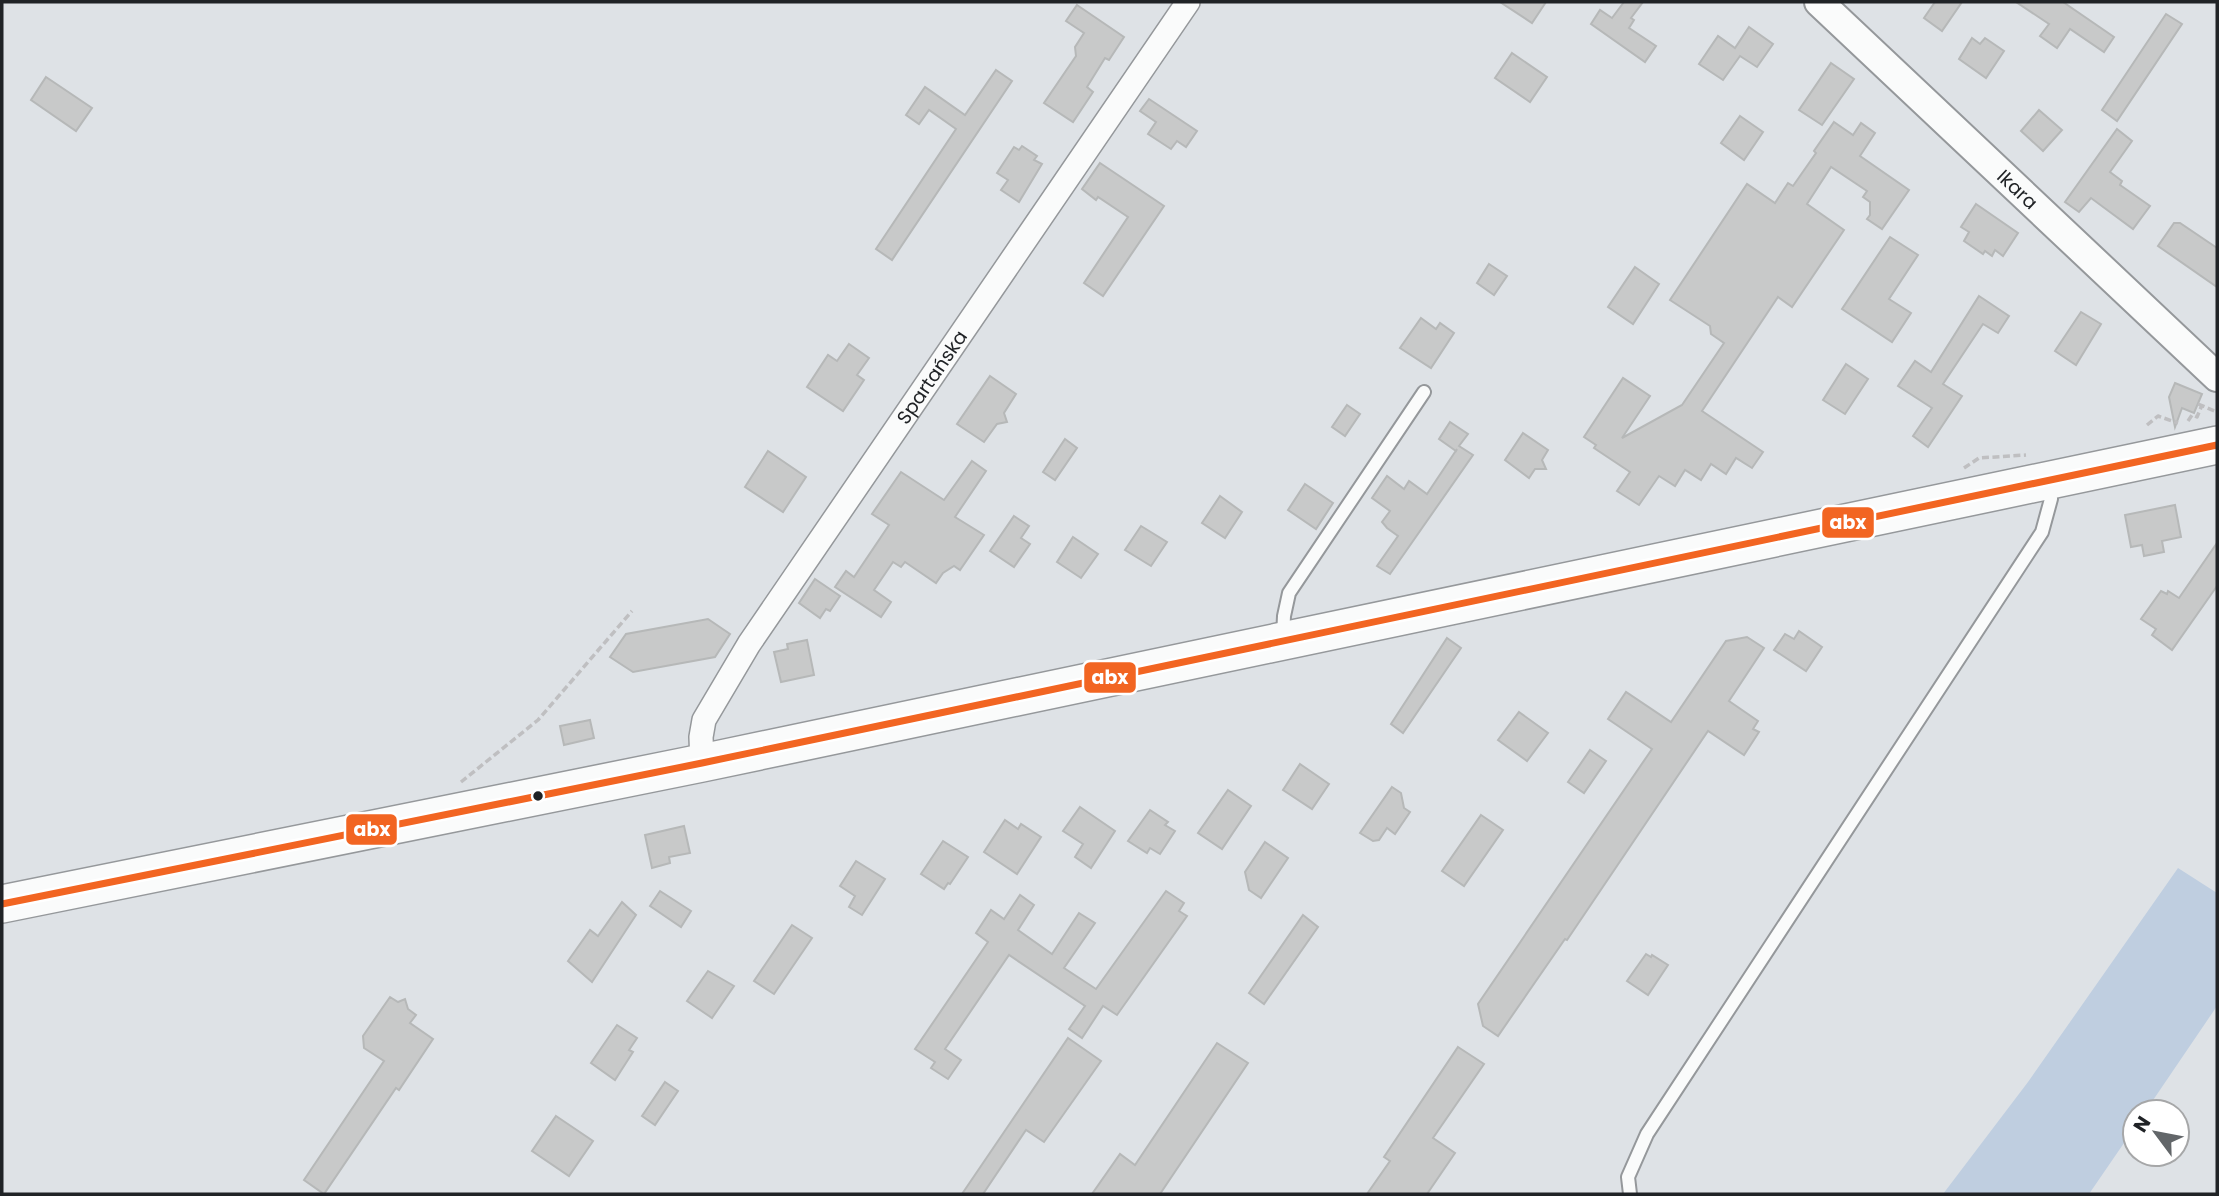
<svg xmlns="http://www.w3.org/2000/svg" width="2219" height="1196" viewBox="0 0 2219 1196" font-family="Poppins,sans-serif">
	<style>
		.green { fill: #bfcee0 }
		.building { fill: #c8c9c9; stroke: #b6b8b8; stroke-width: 2 }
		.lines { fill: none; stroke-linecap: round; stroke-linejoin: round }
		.service-casing { stroke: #95989b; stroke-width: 16 }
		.minor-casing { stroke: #95989b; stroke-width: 26 }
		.tertiary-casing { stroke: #95989b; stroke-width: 32 }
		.primary-casing { stroke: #95989b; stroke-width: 40 }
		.path { stroke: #bfbfc1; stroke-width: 3.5; stroke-dasharray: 7 3.5; stroke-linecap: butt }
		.service { stroke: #fafbfb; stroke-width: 12 }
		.minor { stroke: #fafbfb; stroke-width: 23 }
		.tertiary { stroke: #fafbfb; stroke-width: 28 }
		.primary { stroke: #fafbfb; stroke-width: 37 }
		.bus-1-casing { stroke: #fff; stroke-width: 12 }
		.bus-1 { stroke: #f26522; stroke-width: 7 }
		.bus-dot { fill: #202326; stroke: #fff; stroke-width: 2.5 }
		.labels { text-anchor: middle; stroke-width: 6; stroke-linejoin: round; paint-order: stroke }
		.street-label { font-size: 19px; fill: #202326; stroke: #fff }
		.line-badge { stroke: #fff; stroke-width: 2.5 }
		.badge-label { font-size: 19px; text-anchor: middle; font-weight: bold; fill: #fff }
	</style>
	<rect width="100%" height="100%" fill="#dee2e6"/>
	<polygon class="green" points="2178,868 2217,893 2217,1006 2145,1112 2135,1112 2135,1127 2089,1194 1943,1194 2028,1082"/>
	<g class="building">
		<polygon points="1500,2 1546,2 1532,23"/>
		<polygon points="1624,2 1643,2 1631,18 1634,20 1629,28 1656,46 1645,62 1591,24 1600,10 1612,18"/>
		<polygon points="1935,2 1962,2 1942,31 1924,18"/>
		<polygon points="2016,2 2063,2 2114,37 2104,52 2070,29 2057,48 2040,36 2049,24"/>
		<polygon points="1077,5 1124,37 1109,60 1105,58 1087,87 1093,92 1073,122 1044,103 1076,56 1075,47 1084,33 1066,21"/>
		<polygon points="2166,14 2182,24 2117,121 2102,110"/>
		<polygon points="1749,27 1773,44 1757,67 1740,56 1723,80 1699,64 1718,36 1735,48"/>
		<polygon points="1972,38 1980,44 1985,38 2004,51 1986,78 1959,59"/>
		<polygon points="1512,53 1547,77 1530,102 1495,78"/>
		<polygon points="1831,63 1854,79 1822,125 1799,110"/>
		<polygon points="996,70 1012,81 892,260 876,249 956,129 929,110 919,124 906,115 925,87 965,115"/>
		<polygon points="46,77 92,108 76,131 31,100"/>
		<polygon points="1149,99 1197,131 1186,147 1177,141 1171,149 1148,134 1156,122 1140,111"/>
		<polygon points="2039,110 2062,130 2043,151 2021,131"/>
		<polygon points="1740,116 1763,132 1744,160 1721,143"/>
		<polygon points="1834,122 1853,135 1861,123 1875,133 1860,156 1909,190 1882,229 1867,219 1870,215 1870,202 1863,197 1867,191 1831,167 1807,204 1844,230 1792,307 1778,297 1702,411 1763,452 1752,468 1736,458 1726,474 1711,464 1701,480 1685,470 1675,486 1659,476 1639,505 1617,491 1630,472 1594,448 1596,445 1584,437 1623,378 1650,396 1622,438 1682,405 1724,343 1711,334 1710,326 1670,300 1747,184 1775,203 1788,183 1793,186 1816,153 1814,151"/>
		<polygon points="2117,129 2132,141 2110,172 2122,181 2120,185 2150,206 2133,229 2091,198 2079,212 2065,202"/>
		<polygon points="1022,146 1037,156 1034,160 1042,164 1019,202 1001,190 1008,180 997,173 1014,147 1019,150"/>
		<polygon points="1100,163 1164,206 1103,296 1084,283 1128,217 1098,197 1096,200 1082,189"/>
		<polygon points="1976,204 2018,233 2003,256 1995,250 1992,256 1985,251 1983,254 1964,241 1969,232 1961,227"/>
		<polygon points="2174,223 2180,223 2217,248 2217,287 2158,246"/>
		<polygon points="1890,237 1918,255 1889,299 1911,313 1892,342 1842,309"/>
		<polygon points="1489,264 1507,276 1494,295 1477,283"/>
		<polygon points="1635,267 1659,284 1633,324 1608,307"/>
		<polygon points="1979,296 2009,316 1998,333 1983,324 1943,384 1962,396 1928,447 1913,436 1932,408 1898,386 1915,361 1931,372"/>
		<polygon points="2081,312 2101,324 2076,365 2055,351"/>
		<polygon points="1421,318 1436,329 1440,323 1454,333 1431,368 1400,348"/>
		<polygon points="849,344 869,358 857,375 864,380 843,411 807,387 828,355 837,361"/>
		<polygon points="1846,364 1868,379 1845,414 1823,400"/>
		<polygon points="990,376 1016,394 1004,413 1007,422 997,424 984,442 957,424"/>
		<polygon points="2175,383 2202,394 2194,413 2182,408 2175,427 2169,397"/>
		<polygon points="1347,405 1360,414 1345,436 1332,427"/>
		<polygon points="1450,422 1468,434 1459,446 1473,455 1390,574 1377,566 1398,536 1387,528 1382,522 1390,511 1372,498 1387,476 1404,489 1409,481 1427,494 1457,449 1456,451 1439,439"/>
		<polygon points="1523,433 1548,450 1542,460 1546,469 1535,469 1529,478 1505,460"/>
		<polygon points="1065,439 1077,448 1055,480 1043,472"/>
		<polygon points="768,451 806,477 783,512 745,487"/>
		<polygon points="972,461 986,471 955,517 984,535 960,570 954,566 943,573 936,583 905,562 901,567 893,562 874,590 891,602 881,617 835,587 846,571 854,577 889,525 872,514 901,472 944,500"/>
		<polygon points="1305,484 1333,503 1316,529 1288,510"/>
		<polygon points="1220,496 1242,512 1225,538 1202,523"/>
		<polygon points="2175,505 2181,537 2162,541 2164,552 2144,556 2142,545 2131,547 2125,515"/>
		<polygon points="1014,516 1029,526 1021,538 1030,544 1014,567 990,551"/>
		<polygon points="1141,526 1167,542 1151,566 1125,550"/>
		<polygon points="1073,537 1098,554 1081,578 1057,562"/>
		<polygon points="2217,543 2217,586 2172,650 2152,635 2156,629 2141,619 2161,591 2167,594 2168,591 2179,598"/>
		<polygon points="815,579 840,596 830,611 826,609 820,618 799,603"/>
		<polygon points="708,619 730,634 715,657 633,672 610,657 626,634"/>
		<polygon points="1799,631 1822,647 1806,671 1774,650 1785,634 1794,639"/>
		<polygon points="1747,637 1764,648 1729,701 1758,721 1753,729 1759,732 1744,755 1708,731 1567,940 1565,939 1498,1036 1483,1026 1478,1004 1652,749 1608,719 1626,692 1671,722 1726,641"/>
		<polygon points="1447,638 1461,648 1403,733 1391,724"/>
		<polygon points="807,640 814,675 781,682 774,652 788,649 787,644"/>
		<polygon points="1519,712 1548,733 1527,761 1498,740"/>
		<polygon points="590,720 594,738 564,745 560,726"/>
		<polygon points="1590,750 1606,761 1584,793 1568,782"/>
		<polygon points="1300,764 1329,784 1312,809 1283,790"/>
		<polygon points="1392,787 1401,793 1404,808 1410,812 1395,834 1387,828 1379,840 1373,841 1360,833"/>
		<polygon points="1228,790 1251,806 1222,849 1198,833"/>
		<polygon points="1080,807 1115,831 1091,868 1075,857 1083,844 1063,831"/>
		<polygon points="1150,810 1168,822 1165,825 1175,831 1160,854 1150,848 1147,853 1128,841"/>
		<polygon points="1481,815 1503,830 1464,886 1442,871"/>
		<polygon points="1005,820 1018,829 1021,824 1041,837 1017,874 984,852"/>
		<polygon points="684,826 690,853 669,857 670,863 652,868 645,835"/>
		<polygon points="943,841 968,857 950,884 948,883 944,889 921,874"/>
		<polygon points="1265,842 1288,858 1261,898 1249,890 1245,872"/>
		<polygon points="856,861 885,879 862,915 849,907 855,896 840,886"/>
		<polygon points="660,891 691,911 681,927 650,906"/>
		<polygon points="1166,891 1184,903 1179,911 1187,916 1117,1015 1103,1006 1082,1038 1069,1029 1085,1006 1009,955 945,1049 961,1060 948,1079 931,1068 935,1062 915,1049 988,942 976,933 991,910 1004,919 1020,895 1034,905 1018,930 1052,954 1079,913 1095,923 1064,968 1096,989"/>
		<polygon points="622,902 636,915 592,982 568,961 590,930 598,936"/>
		<polygon points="1303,915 1318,927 1264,1004 1249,993"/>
		<polygon points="792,925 812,938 774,994 754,981"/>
		<polygon points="1646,954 1651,957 1652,955 1668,965 1648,995 1627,981"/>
		<polygon points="708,971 734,986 712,1018 687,1001"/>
		<polygon points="390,997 398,1002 405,999 408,1009 416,1015 410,1023 433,1039 399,1090 396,1088 324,1194 304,1180 384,1061 364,1048 363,1036"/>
		<polygon points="617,1025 637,1038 629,1050 633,1052 615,1080 591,1063"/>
		<polygon points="1068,1038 1101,1061 1044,1142 1026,1130 983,1194 962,1194"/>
		<polygon points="1217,1043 1248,1063 1160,1194 1092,1194 1120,1154 1135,1165"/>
		<polygon points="1458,1047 1484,1064 1433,1138 1455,1153 1427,1194 1367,1194 1390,1161 1384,1157"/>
		<polygon points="665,1082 678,1091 655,1125 642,1116"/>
		<polygon points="556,1116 593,1141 569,1176 532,1151"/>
	</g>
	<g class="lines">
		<defs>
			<g id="service">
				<polyline points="1283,637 1284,616 1289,593 1424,392"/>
				<polyline points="1630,1194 1628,1177 1647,1134 2042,532 2051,499 2050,485"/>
			</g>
			<g id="minor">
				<path id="s1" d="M702 763 701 737 704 720 749 644 1188 2"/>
			</g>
			<g id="tertiary">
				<path id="s2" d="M1819 2 2217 377"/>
			</g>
			<polyline id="primary" points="2,904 702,763 2217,445"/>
		</defs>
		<use href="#service" class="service-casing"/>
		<use href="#minor" class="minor-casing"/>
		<use href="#tertiary" class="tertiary-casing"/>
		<use href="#primary" class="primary-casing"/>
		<g class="path">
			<polyline points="2198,404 2217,412"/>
			<polyline points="2188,421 2192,415 2197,417 2202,405"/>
			<polyline points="2147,425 2158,416 2178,423"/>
			<polyline points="1964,468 1979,458 2026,455"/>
			<polyline points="461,782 538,720 632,611"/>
		</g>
		<use href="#service" class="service"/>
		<use href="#minor" class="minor"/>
		<use href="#tertiary" class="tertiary"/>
		<use href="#primary" class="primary"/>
		<defs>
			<polyline id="bus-1" points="2,904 702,763 2217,445"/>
		</defs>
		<use href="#bus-1" class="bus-1-casing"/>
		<use href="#bus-1" class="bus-1"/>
	</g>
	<circle class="bus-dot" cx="538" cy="796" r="6"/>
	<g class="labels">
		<g class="street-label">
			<text dy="7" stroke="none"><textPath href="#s2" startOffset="273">Ikara</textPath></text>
			<text dy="7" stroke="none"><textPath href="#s1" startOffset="455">Spartańska</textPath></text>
		</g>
	</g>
	<g class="line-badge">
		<rect x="1821" y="506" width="54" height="33" rx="7" fill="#f26522"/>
		<rect x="1083" y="661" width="54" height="33" rx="7" fill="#f26522"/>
		<rect x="345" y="813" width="53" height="33" rx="7" fill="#f26522"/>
	</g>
	<g class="badge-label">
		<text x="1848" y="529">abx</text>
		<text x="1110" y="684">abx</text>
		<text x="372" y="836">abx</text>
	</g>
	<rect width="2219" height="1196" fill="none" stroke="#202326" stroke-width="7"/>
	<g transform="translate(2156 1133) rotate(302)"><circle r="33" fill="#ffffff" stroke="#a6a7a8" stroke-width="2"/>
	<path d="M0-5L12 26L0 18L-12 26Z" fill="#626669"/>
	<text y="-10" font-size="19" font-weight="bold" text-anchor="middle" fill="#202326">N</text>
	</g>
</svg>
